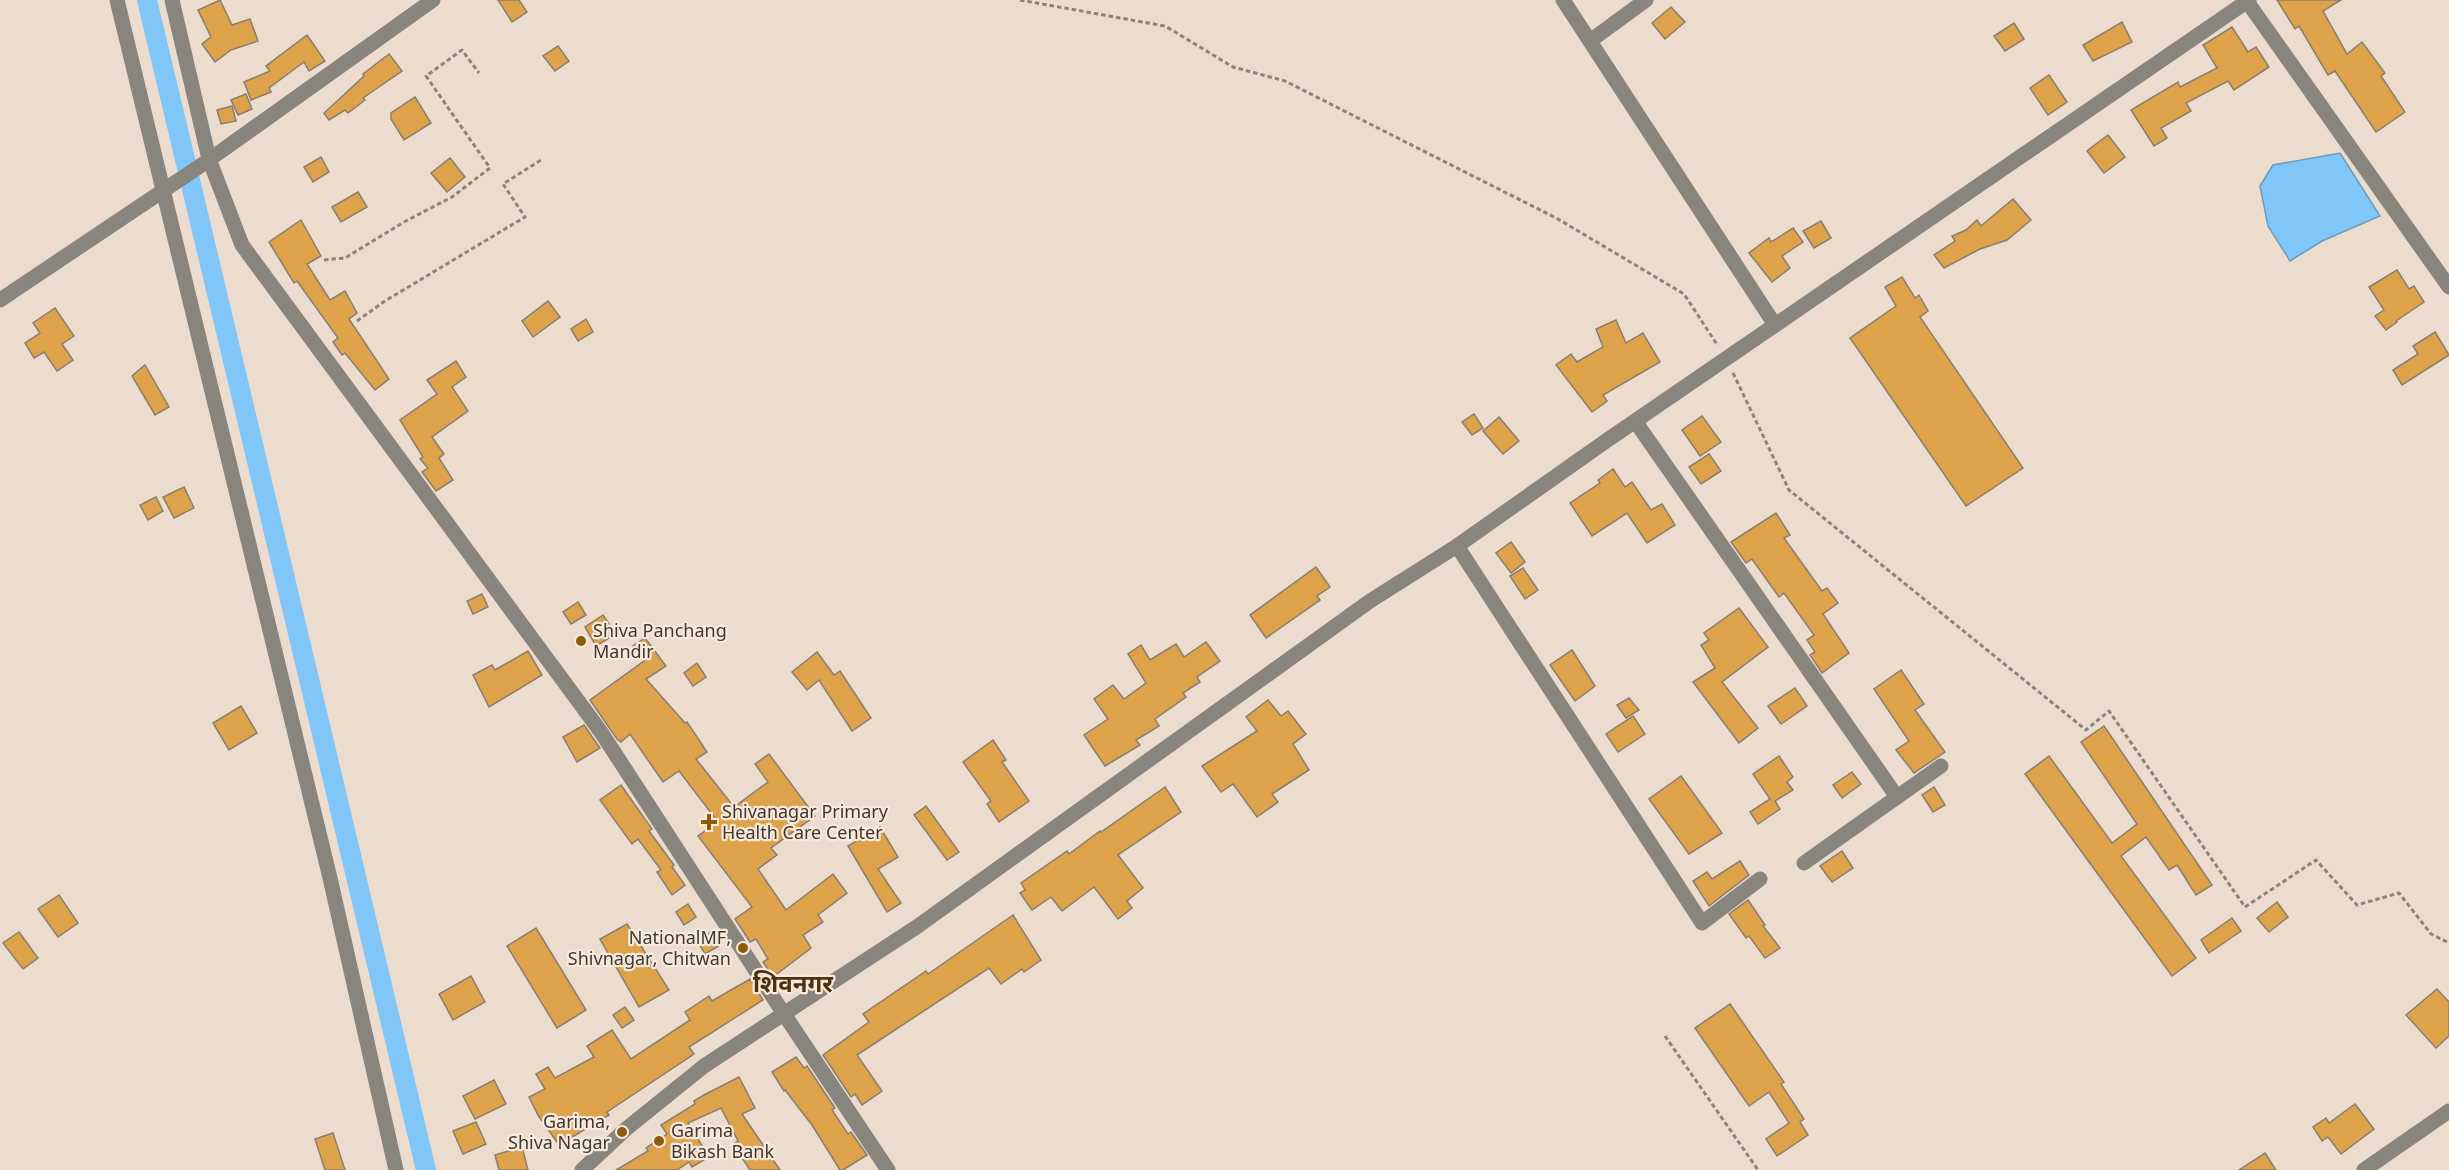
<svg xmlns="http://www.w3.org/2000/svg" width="2449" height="1170" viewBox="0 0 2449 1170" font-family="Georgia,'Noto Sans Devanagari',serif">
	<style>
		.water { fill: #81c6f9; stroke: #6d9bbd; stroke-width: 1.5 }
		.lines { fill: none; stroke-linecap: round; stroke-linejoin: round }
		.canal { stroke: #81c6f9; stroke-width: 20 }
		.building { fill: #dea24a; stroke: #8a7e6f; stroke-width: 1.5 }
		.path { stroke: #8d8379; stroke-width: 3; stroke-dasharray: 4.5 3; stroke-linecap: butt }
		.minor { stroke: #88857e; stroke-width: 15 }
		.poi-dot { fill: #8e5a0b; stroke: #f8e9da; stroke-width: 2 }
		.labels { text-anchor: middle; stroke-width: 4.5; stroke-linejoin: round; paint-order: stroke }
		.poi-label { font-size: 18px; fill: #3e3832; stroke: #f8e9da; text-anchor: start }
		.district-label { font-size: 24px; font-weight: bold; fill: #4b3110; stroke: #f8e9da }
	</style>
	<rect width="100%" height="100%" fill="#ebdccd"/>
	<polygon class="water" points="2340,153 2380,216 2322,241 2290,261 2268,226 2260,186 2273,165"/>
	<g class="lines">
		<polyline class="canal" points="147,0 426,1170"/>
	</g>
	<g class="building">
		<polygon points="220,0 232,25 250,19 258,41 231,50 215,62 202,44 211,37 198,10"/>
		<polygon points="498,0 519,0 527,12 512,22"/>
		<polygon points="2277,0 2341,0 2323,11 2347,54 2362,42 2385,73 2381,76 2405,112 2376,132 2335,71 2328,75 2299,26 2295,29"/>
		<polygon points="1671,7 1685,22 1665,39 1652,23"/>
		<polygon points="2122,22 2132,42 2093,61 2083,45"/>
		<polygon points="2014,23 2024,39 2005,51 1994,36"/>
		<polygon points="2232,27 2248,52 2256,47 2269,67 2234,90 2228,81 2186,103 2191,111 2161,128 2167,138 2154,146 2131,110 2178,82 2180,87 2217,68 2203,45"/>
		<polygon points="307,35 325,61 309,71 304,62 269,88 271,92 251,100 244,82 270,71 266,66"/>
		<polygon points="558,46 569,61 555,71 543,56"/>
		<polygon points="389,54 402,71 363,98 365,100 348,113 345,110 329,120 324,113 364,76 363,74"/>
		<polygon points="2049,75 2067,102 2048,115 2030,88"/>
		<polygon points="246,94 252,109 238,115 231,100"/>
		<polygon points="415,97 431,123 404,140 391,119 391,113"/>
		<polygon points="232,106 236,121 221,124 217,110"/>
		<polygon points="2108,135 2125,157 2104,173 2087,151"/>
		<polygon points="321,157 329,172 313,182 304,167"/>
		<polygon points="450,158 465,177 447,192 431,173"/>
		<polygon points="358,192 367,207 341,222 332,207"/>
		<polygon points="2013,199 2031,220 2007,240 1980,249 1944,268 1934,255 1955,241 1952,236 1966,230 1977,220 1981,226"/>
		<polygon points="301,220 321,256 307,264 330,300 345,291 357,313 349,319 389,379 375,390 345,353 342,355 333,342 338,338 297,281 294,283 269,242"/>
		<polygon points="1821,221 1831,238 1814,248 1803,231"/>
		<polygon points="1793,228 1803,242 1782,256 1790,268 1772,282 1749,253 1769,238 1771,242"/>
		<polygon points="2397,270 2409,289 2414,286 2424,302 2396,321 2397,322 2386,330 2375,316 2384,310 2369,287"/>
		<polygon points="1902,277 1915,298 1919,295 1928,311 1920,317 2023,468 1966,506 1850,338 1896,306 1885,287"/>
		<polygon points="548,301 560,317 533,337 522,321"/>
		<polygon points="55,308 74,336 62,344 73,360 57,371 44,352 34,358 25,343 40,333 33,323"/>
		<polygon points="586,319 593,332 578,341 571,329"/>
		<polygon points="1616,320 1626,343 1643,333 1660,362 1603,395 1607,401 1592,412 1556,365 1571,354 1577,362 1603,347 1596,329"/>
		<polygon points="2435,332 2449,355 2402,385 2393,370 2418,354 2413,346"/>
		<polygon points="456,361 466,377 452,387 468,411 432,437 444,454 439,458 453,480 436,491 422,472 428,468 420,459 423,457 400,420 437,394 427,380"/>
		<polygon points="145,365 169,407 155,415 132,376"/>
		<polygon points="1474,414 1483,428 1472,435 1462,422"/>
		<polygon points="1702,416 1721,442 1700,456 1682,430"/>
		<polygon points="1499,417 1519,441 1503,454 1483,431"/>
		<polygon points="1709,454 1721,471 1701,484 1689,467"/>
		<polygon points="1613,469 1625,487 1632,482 1651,510 1662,504 1675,525 1647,543 1627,513 1592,536 1570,503 1600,483 1598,480"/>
		<polygon points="184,487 194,508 174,518 163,497"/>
		<polygon points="156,497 163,511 148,520 140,505"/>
		<polygon points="1776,513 1790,535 1784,538 1822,591 1827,588 1838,603 1823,614 1849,653 1822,673 1810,655 1815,652 1807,640 1814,635 1784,593 1779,597 1752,559 1746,563 1731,542"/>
		<polygon points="1511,542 1525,562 1511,573 1496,553"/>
		<polygon points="1316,567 1330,587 1317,596 1320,600 1266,638 1250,615"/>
		<polygon points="1523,568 1538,590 1525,599 1510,576"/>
		<polygon points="482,594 488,607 473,614 467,601"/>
		<polygon points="578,602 586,615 571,624 563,612"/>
		<polygon points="1739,608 1768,647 1722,682 1758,728 1739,743 1693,682 1715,668 1701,645 1709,640 1704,633"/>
		<polygon points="603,615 616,634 596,646 585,627"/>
		<polygon points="645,638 666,666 646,679 685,723 687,722 707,752 696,759 734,807 768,782 755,764 769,754 815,816 771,848 777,855 758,869 786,910 833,874 847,893 818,915 823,922 803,935 811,948 773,977 763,962 768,959 756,939 750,942 735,919 752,907 698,836 718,822 679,771 663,782 630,734 621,742 617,739 590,700 644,661 633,646"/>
		<polygon points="1206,642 1220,661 1197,677 1200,682 1183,693 1186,697 1155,719 1159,726 1136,740 1140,745 1105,766 1084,735 1108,719 1094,699 1113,685 1124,699 1146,683 1128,654 1141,645 1150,660 1176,644 1184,657"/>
		<polygon points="1572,650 1595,686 1575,701 1550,665"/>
		<polygon points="528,651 542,675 489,707 473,675 492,665 495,670"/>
		<polygon points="817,652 834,675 840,671 871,718 852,731 819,680 807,690 792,672"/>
		<polygon points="697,663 706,677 693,686 684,673"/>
		<polygon points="1901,670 1924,704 1915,710 1945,752 1914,773 1896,750 1909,741 1874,689"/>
		<polygon points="1795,688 1807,706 1781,724 1768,706"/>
		<polygon points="1629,698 1639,710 1626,718 1617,705"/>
		<polygon points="1268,700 1281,716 1288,711 1306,734 1293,744 1309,770 1272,794 1278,802 1257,817 1233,784 1221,792 1202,766 1257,731 1246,717"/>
		<polygon points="241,706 257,733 229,750 213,723"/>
		<polygon points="1633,716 1645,734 1618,752 1606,734"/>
		<polygon points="584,725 600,748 577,762 563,737"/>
		<polygon points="2104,726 2212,885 2196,895 2177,865 2169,870 2146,837 2121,856 2196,958 2172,976 2025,774 2049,756 2112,843 2137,824 2081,742"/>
		<polygon points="993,740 1006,760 1002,762 1029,801 999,822 987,804 991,801 963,762"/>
		<polygon points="1779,756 1793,777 1787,782 1793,790 1775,801 1780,809 1758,824 1750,812 1770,799 1753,774"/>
		<polygon points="1852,772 1861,784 1842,798 1833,785"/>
		<polygon points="1681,776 1722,833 1689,854 1649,799"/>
		<polygon points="621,785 652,829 649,831 674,865 672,867 685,885 672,895 657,872 661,870 638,839 632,844 600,800"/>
		<polygon points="1165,787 1181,812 1118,855 1143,888 1127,901 1132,908 1118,919 1094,887 1062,911 1051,897 1032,910 1020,893 1025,890 1021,883 1067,851 1069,854 1100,831 1101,832"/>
		<polygon points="1934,787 1945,805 1933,812 1922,795"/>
		<polygon points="926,806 959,852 947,860 914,815"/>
		<polygon points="880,827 898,857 878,869 901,903 887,912 848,846"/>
		<polygon points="1842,851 1853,868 1832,882 1820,866"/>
		<polygon points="1740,861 1749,875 1709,906 1693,881 1707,872 1712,879"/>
		<polygon points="59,895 78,923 58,937 38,909"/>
		<polygon points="1748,900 1765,925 1763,926 1780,948 1765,958 1749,936 1746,938 1729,914"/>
		<polygon points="2277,902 2288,917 2269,932 2257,918"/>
		<polygon points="688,904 696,917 684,925 676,912"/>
		<polygon points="1013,915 1041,960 1024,972 1022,969 1001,984 989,968 857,1055 882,1091 862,1105 855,1094 851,1097 823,1055 869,1022 863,1014 926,971 928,974"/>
		<polygon points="2232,918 2241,931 2209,953 2201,940"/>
		<polygon points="627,924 669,990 639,1007 600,939"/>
		<polygon points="536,928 586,1010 557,1028 507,946"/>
		<polygon points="19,932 38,958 23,969 3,943"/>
		<polygon points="711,932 719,946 705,954 697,940"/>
		<polygon points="471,976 485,1002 453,1020 439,994"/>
		<polygon points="750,979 763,1000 689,1047 694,1054 607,1112 609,1115 559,1145 538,1115 529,1097 545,1089 536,1074 548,1067 555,1078 594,1057 587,1046 612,1030 631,1059 690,1020 685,1012 709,996 712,1001"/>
		<polygon points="2437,989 2449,1002 2449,1036 2436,1048 2406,1015"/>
		<polygon points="1730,1004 1784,1082 1781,1084 1804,1119 1800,1122 1808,1135 1777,1156 1766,1139 1789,1123 1769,1092 1749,1106 1695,1028"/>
		<polygon points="625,1007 634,1020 622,1028 613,1015"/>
		<polygon points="796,1057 804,1068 807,1066 835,1108 832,1110 848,1134 851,1132 867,1155 843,1170 840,1170 812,1125 785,1090 784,1091 772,1072"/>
		<polygon points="739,1077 755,1108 742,1114 780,1170 750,1170 733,1144 738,1141 721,1108 688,1123 709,1157 692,1167 689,1162 677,1170 616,1170 648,1151 646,1148 667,1134 661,1125 695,1104 694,1101 702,1096"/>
		<polygon points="494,1080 506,1104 475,1119 463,1096"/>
		<polygon points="2355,1104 2374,1129 2341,1154 2328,1137 2322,1141 2313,1127 2326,1118 2329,1123"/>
		<polygon points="476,1122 486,1144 463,1154 453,1131"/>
		<polygon points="333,1133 345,1170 325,1170 315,1139"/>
		<polygon points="522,1147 528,1170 499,1170 495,1155"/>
		<polygon points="2265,1153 2276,1170 2239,1170"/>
	</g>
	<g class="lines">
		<g class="path">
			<polyline points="1020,0 1165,26 1233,67 1285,81 1558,219 1684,294 1718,346"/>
			<polyline points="324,260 345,258 404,222 452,197 490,168 426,76 462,50 479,73"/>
			<polyline points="357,321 385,301 525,217 503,184 541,160"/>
			<polyline points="1733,373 1789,490 2086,730 2109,711 2245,907 2316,860 2357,905 2399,893 2431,934 2449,943"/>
			<polyline points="1665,1036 1758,1170"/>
		</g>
		<g class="minor">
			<polyline points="117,0 330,878 396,1170"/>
			<polyline points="172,0 209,159 242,245 601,732 784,1014 888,1170"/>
			<polyline points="1563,0 1775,325"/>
			<polyline points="2246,0 2449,287"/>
			<polyline points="1590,41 1646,0"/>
			<polyline points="0,300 206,162 433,0"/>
			<polyline points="1635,421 1897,797"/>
			<polyline points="1457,546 1702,923 1760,879"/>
			<polyline points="1804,863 1941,766"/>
			<polyline points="582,1170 626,1129 704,1066 918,926 1370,601 1457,546 1606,441 2249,0"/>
			<polyline points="2364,1170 2449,1111"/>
		</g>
	</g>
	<g class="poi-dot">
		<circle cx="581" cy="641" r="6"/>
		<path d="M706 813h6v6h6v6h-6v6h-6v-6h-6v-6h6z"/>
		<circle cx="743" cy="948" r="6"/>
		<circle cx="622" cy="1132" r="6"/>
		<circle cx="659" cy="1141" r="6"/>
	</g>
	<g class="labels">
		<g class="poi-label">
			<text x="593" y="637">Shiva Panchang<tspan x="593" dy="21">Mandir</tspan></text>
			<text x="722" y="818">Shivanagar Primary<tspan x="722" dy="21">Health Care Center</tspan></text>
			<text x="731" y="944" text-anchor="end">NationalMF,<tspan x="731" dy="21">Shivnagar, Chitwan</tspan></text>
			<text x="610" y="1128" text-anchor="end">Garima,<tspan x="610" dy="21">Shiva Nagar</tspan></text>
			<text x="671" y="1137">Garima<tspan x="671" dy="21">Bikash Bank</tspan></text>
		</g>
		<g class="district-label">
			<text x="793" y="992">शिवनगर</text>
		</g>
	</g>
</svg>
